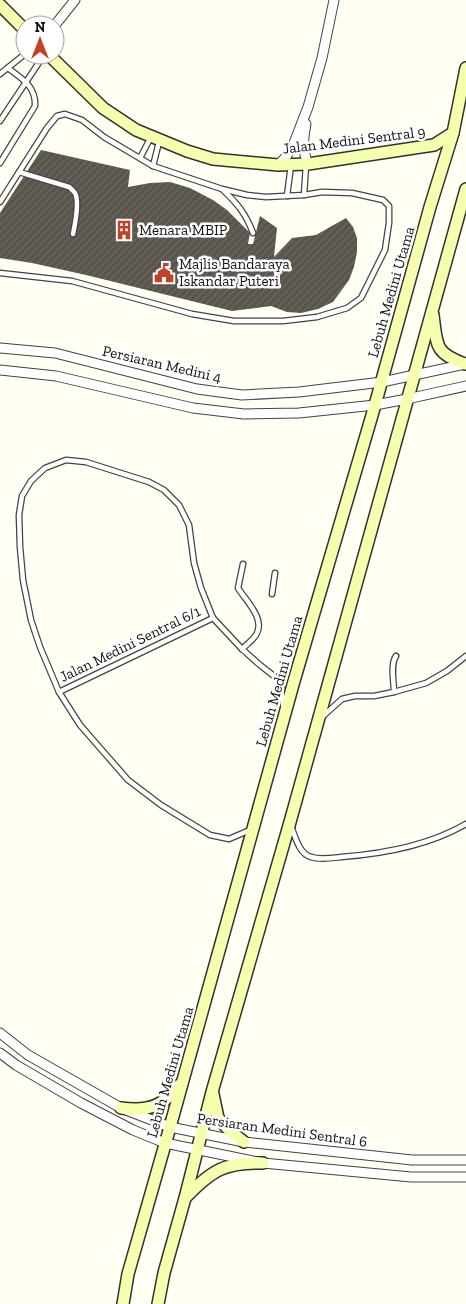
<svg xmlns="http://www.w3.org/2000/svg" width="466" height="1304" viewBox="0 0 466 1304" font-family="'Zilla Slab',serif">
	<style>
		.building { fill: url(#building-hatch) }
		.lines { fill: none; stroke-linecap: round; stroke-linejoin: round }
		.lane-casing { stroke: #434343; stroke-width: 7 }
		.street-casing { stroke: #434343; stroke-width: 11 }
		.secondary-casing { stroke: #323232; stroke-width: 14 }
		.lane { stroke: #fff; stroke-width: 4.5 }
		.street { stroke: #fff; stroke-width: 9 }
		.secondary { stroke: #f5ffae; stroke-width: 11 }
		.labels { text-anchor: middle; stroke-width: 5; stroke-linejoin: round; paint-order: stroke }
		.street-label { font-size: 15px; fill: #101010; stroke: #fff }
		.poi-label { font-size: 15px; fill: #101010; stroke: #fff; text-anchor: start }
	</style>
	<defs>
		<pattern id="building-hatch" width="6" height="6" patternUnits="userSpaceOnUse" patternTransform="scale(1.25)"><rect width="6" height="6" fill="#59544c"/><path d="M-1 1l2-2M0 6l6-6M5 7l2-2" fill="none" stroke="#6c6861"/></pattern>
	</defs>
	<rect width="100%" height="100%" fill="#fffff3"/>
	<polygon class="building" points="41,150 130,170 128,187 150,183 170,182 190,188 213,200 227,210 250,233 248,244 253,244 260,216 277,228 274,257 292,238 316,235 346,218 353,227 357,238 357,252 354,267 349,280 333,302 318,309 301,313 287,312 271,306 232,311 86,275 32,263 0,258 0,213"/>
	<g class="lines">
		<defs>
			<g id="lane">
				<polyline points="0,74 25,54"/>
				<polyline points="0,121 44,55"/>
				<polyline points="140,158 151,137"/>
				<path d="M0 163 35 106C36 86 22 79 8 68"/>
				<polyline points="153,166 159,142"/>
				<path d="M19 172 69 187C70 187 74 192 75 193 80 202 75 224 73 234"/>
				<path d="M223 190C237 203 246 214 253 233"/>
				<polyline points="304,195 306,165"/>
				<polyline points="287,196 291,165"/>
				<polyline points="0,202 47,128 57,116 65,114 82,120 104,137 153,166 222,189 247,195 266,197 304,195 322,192 352,193 383,200 389,206 389,223 385,250 361,298 347,308 317,317 283,321 234,321 192,314 72,281 0,273"/>
				<polyline points="272,594 275,573"/>
				<path d="M242 649C246 645 253 640 256 635 266 619 246 601 238 588L243 564"/>
				<polyline points="59,692 213,618"/>
				<path d="M394 692C394 682 390 665 396 656"/>
				<polyline points="322,717 342,699 355,696 374,696 394,692 426,683 447,671 466,656"/>
				<path d="M291 826C295 836 299 854 311 857 320 860 332 858 341 857 382 854 430 845 466 824"/>
				<polyline points="250,830 229,839 210,835 161,805 128,780 80,725 59,692 40,647 31,620 23,580 20,547 19,515 22,496 31,481 45,468 66,460 86,462 149,482 164,490 179,505 189,525 194,563 201,588 213,618 242,649 260,665 279,680 281,685 283,705"/>
			</g>
			<g id="street">
				<polyline points="55,25 75,0"/>
				<path d="M306 124C303 140 302 149 308 164"/>
				<polyline points="278,165 286,157 294,143 308,107 322,58 334,0"/>
				<polyline points="0,348 55,353 197,389 242,395 299,392 382,382 466,364"/>
				<polyline points="0,370 56,376 193,408 244,414 299,413 375,405 407,399 466,386"/>
				<polyline points="0,1033 28,1055 121,1108 170,1127 244,1142 412,1160 466,1160"/>
				<polyline points="0,1053 16,1065 81,1103 133,1130 165,1143 263,1163 411,1177 466,1177"/>
			</g>
			<g id="secondary">
				<polyline points="0,5 25,30"/>
				<polyline points="49,55 103,108 136,130 187,151 213,159 278,165 308,164 434,145 453,133"/>
				<path d="M433 315C437 345 434 353 465 364"/>
				<polyline points="213,1094 218,1118 230,1131 244,1142"/>
				<path d="M121 1108C138 1110 154 1110 167 1098 172 1093 176 1088 182 1083"/>
				<path d="M186 1197C212 1170 225 1162 263 1163"/>
				<polyline points="123,1304 128,1274 170,1127 294,681 375,405 430,207 453,133 466,68"/>
				<polyline points="158,1304 164,1273 185,1198 212,1092 290,822 466,189"/>
			</g>
		</defs>
		<use href="#lane" class="lane-casing"/>
		<use href="#street" class="street-casing"/>
		<use href="#secondary" class="secondary-casing"/>
		<use href="#lane" class="lane"/>
		<use href="#street" class="street"/>
		<use href="#secondary" class="secondary"/>
	</g>
	<defs>
		<symbol id="building-bare" viewBox="-9 -9 18 18"><path d="M-4-6H4V6H1V3H-1V6H-4ZM-2.5-4.3h1.7v1.8h-1.7ZM.8-4.3h1.7v1.8H.8ZM-2.5-1h1.7V.8h-1.7ZM.8-1h1.7V.8H.8Z" fill="#c34226" stroke="#fff" stroke-width="2.5" paint-order="stroke"/></symbol>
		<symbol id="civic-bare" viewBox="-9 -9 18 18"><path d="M-.6-6.5H3V-4.5H.6V-3L4-1V1h2V6H-6V1h2V-1L-.6-3ZM-1.2 2.5V6h2.4V2.5Z" fill="#c34226" stroke="#fff" stroke-width="2.5" paint-order="stroke"/></symbol>
	</defs>
	<g fill-rule="evenodd">
		<use href="#building-bare" x="110" y="216" width="28" height="28"/>
		<use href="#civic-bare" x="150" y="259" width="28" height="28"/>
	</g>
	<g class="labels">
		<g class="street-label">
			<text transform="translate(354 140) rotate(-7)" y="5">Jalan Medini Sentral 9</text>
			<text transform="translate(391 292) rotate(-74)" y="5">Lebuh Medini Utama</text>
			<text transform="translate(162 364) rotate(13)" y="5">Persiaran Medini 4</text>
			<text transform="translate(130 644) rotate(-26)" y="5">Jalan Medini Sentral 6/1</text>
			<text transform="translate(279 681) rotate(-74)" y="5">Lebuh Medini Utama</text>
			<text transform="translate(170 1072) rotate(-74)" y="5">Lebuh Medini Utama</text>
			<text transform="translate(282 1130) rotate(8)" y="5">Persiaran Medini Sentral 6</text>
		</g>
		<g class="poi-label">
			<text x="139" y="235">Menara MBIP</text>
			<text x="179" y="269">Majlis Bandaraya<tspan x="179" dy="17">Iskandar Puteri</tspan></text>
		</g>
	</g>
	<g transform="translate(40 40)"><circle r="24" fill="#ffffff" stroke="#9f9f9f"/>
	<path d="M0-4L9 19L0 12L-9 19Z" fill="#c34226"/>
	<text y="-8" font-size="14" font-weight="bold" text-anchor="middle" fill="#101010">N</text>
	</g>
</svg>
